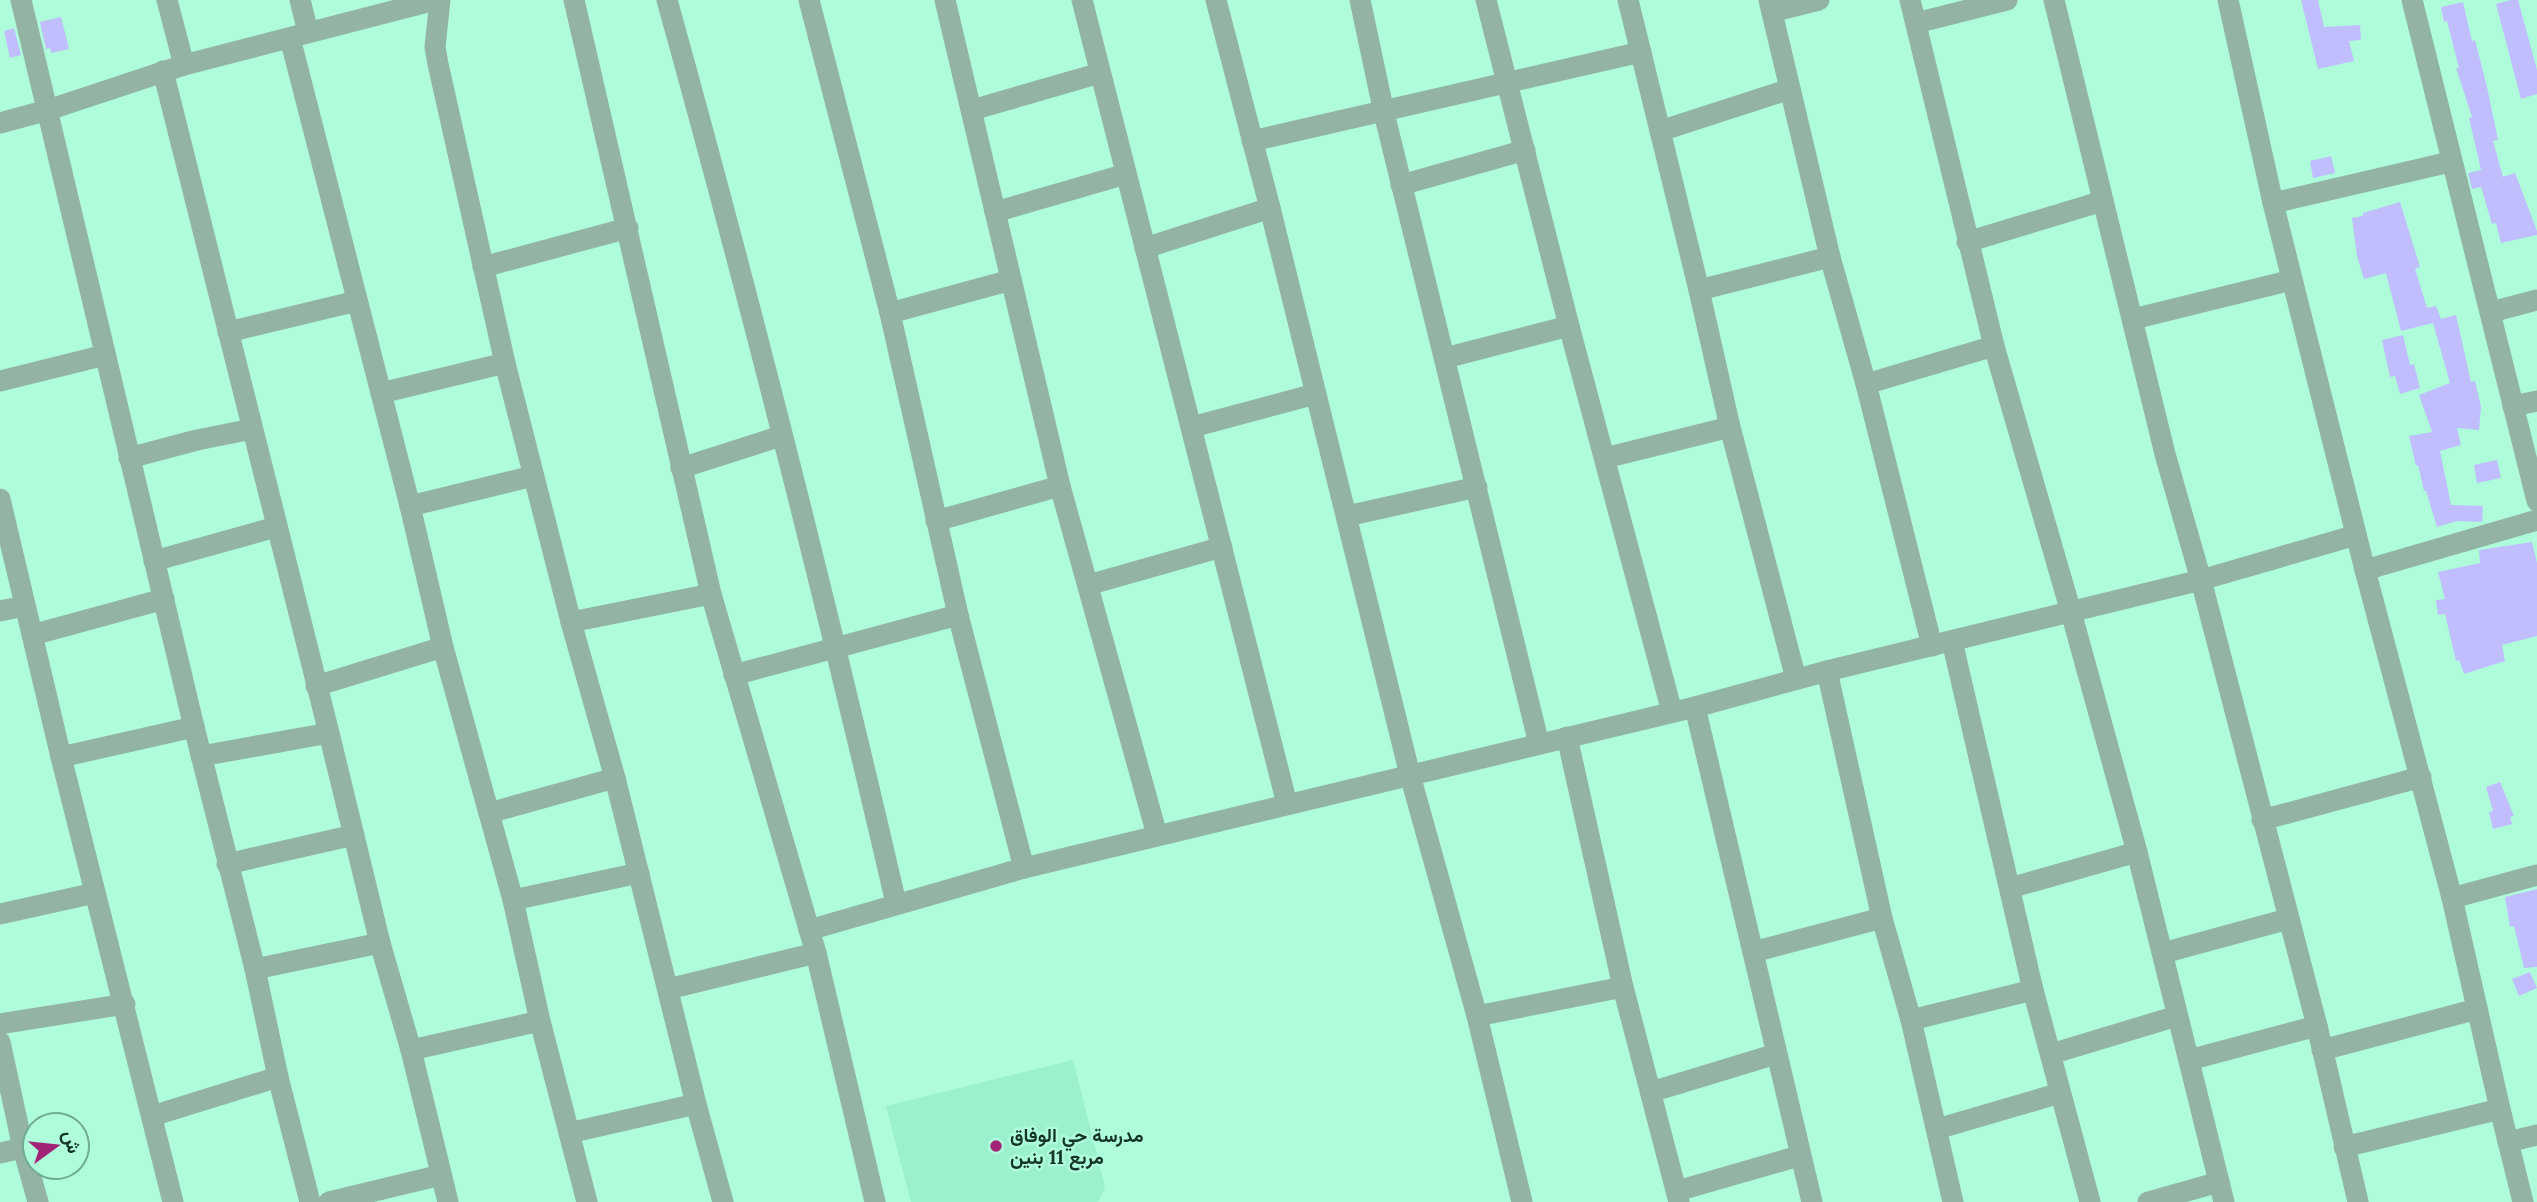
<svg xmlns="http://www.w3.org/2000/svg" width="2537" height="1202" viewBox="0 0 2537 1202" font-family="Lora,Vazirmatn,serif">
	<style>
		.built { fill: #9af1cc }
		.building { fill: #c0befe }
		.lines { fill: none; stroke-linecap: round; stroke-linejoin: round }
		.minor { stroke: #93b3a5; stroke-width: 21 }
		.poi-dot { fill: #a22477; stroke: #aefcda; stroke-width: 2.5 }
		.labels { text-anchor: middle; stroke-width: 5; stroke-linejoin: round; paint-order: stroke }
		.poi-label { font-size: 19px; font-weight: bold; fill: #143528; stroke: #aefcda; text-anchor: start }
	</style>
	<rect width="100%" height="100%" fill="#aefcda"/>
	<polygon class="built" points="1073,1060 1105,1187 1098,1202 911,1202 886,1106"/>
	<g class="building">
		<polygon points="2301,0 2318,0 2324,27 2360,25 2361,40 2349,41 2354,61 2318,69"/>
		<polygon points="2511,0 2518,0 2537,70 2537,94 2521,99 2496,4"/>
		<polygon points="2463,2 2472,41 2475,40 2487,87 2498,140 2493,141 2503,177 2515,173 2537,231 2537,235 2501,243 2496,223 2492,224 2481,187 2472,189 2468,173 2481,170 2469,118 2472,117 2456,68 2459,68 2447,21 2444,22 2441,7"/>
		<polygon points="61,17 69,49 51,53 50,48 46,49 40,22"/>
		<polygon points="14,28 21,55 10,58 4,31"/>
		<polygon points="2331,156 2335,173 2313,178 2310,161"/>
		<polygon points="2400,202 2420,267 2415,269 2427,308 2436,306 2441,319 2456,315 2471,382 2475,381 2481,407 2479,430 2457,428 2461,445 2440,451 2451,505 2483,506 2482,522 2457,521 2437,527 2426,491 2424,491 2418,465 2416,466 2409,436 2432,432 2419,395 2450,383 2433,323 2401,331 2386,273 2364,279 2357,256 2352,218 2363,216 2363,213"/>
		<polygon points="2403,335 2410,365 2414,364 2420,388 2400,394 2395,376 2390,377 2382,340"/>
		<polygon points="2497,460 2501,478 2477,483 2474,465"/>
		<polygon points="2532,542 2537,563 2537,636 2502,645 2505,661 2464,674 2459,660 2456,661 2445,614 2438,615 2436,600 2445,599 2438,572 2480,563 2479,550"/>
		<polygon points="2500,782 2514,816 2510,817 2512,824 2493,829 2489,812 2493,811 2486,787"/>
		<polygon points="2537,889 2537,967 2524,968 2514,926 2510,927 2505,897"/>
		<polygon points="2530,972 2537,988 2519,996 2512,979"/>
	</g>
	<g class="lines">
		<g class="minor">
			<polyline points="21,0 194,727 255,969 278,1077 310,1202"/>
			<polyline points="167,0 184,65"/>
			<polyline points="300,0 308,32"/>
			<polyline points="440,0 435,47 438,64 505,363 571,622 615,778 696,1104 723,1202"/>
			<polyline points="574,0 711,594 816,953 875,1202"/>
			<path d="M667 0C750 299 826 601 896 903"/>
			<polyline points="809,0 890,313 958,615 1024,868"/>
			<polyline points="945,0 1060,486 1157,835"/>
			<polyline points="1082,0 1287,804"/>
			<polyline points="1216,0 1270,208 1410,775 1477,1016 1522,1202"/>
			<polyline points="1360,0 1384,113 1539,744"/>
			<polyline points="1486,0 1569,326 1672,712"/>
			<polyline points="1628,0 1699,290 1730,427 1796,679"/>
			<polyline points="1769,0 1830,257 1866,384 1932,646"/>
			<polyline points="1910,0 1994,346 2071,612 2137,852 2224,1202"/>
			<polyline points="2054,0 2165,454 2201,580 2317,1026 2358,1202"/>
			<polyline points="2228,0 2273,203 2365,570 2452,898 2500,1109 2523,1202"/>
			<path d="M2412 0C2453 167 2494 334 2537 501"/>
			<polyline points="1772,12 1819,0"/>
			<polyline points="1916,23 2007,0"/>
			<polyline points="290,38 410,506 443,647 513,900 540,1021 587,1202"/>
			<polyline points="163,71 329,733 380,943 411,1050 448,1202"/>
			<polyline points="972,110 1100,73"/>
			<polyline points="0,123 48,110 184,65 435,0"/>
			<polyline points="1660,131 1790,89"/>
			<polyline points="1252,141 1641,52"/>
			<polyline points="1401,185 1525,150"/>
			<polyline points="2273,203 2450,162"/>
			<polyline points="995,212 1126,174"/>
			<polyline points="1967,242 2103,201"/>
			<polyline points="1145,248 1270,208"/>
			<polyline points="483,267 628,228"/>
			<polyline points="1699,290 1830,257"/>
			<polyline points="2491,312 2537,300"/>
			<polyline points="890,313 1011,280"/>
			<polyline points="2133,319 2292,280"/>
			<polyline points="228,332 357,301"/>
			<polyline points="1445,358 1569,326"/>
			<polyline points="0,381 105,355"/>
			<polyline points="1866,384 1994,346"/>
			<polyline points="381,393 505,363"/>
			<polyline points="2513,406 2537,401"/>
			<polyline points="1192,427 1315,394"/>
			<polyline points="129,458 197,440 252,429"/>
			<polyline points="1605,458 1730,427"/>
			<polyline points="681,468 781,436"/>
			<polyline points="0,499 61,757 173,1202"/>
			<polyline points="410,506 533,476"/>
			<polyline points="1347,516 1477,487"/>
			<polyline points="936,521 1060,486"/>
			<polyline points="154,561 276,527"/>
			<polyline points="2365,570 2537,520"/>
			<polyline points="1088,585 1222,547"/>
			<polyline points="0,611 25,606"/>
			<polyline points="571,622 711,594"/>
			<polyline points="32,635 164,599"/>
			<polyline points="1952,641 2033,990 2090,1202"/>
			<polyline points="1827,671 1882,918 1911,1020 1953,1202"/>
			<polyline points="734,675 958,615"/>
			<polyline points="316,686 443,647"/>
			<polyline points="1695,707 1812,1202"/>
			<polyline points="1567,737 1623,987 1679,1202"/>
			<polyline points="201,756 329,733"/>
			<polyline points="61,757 194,727"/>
			<polyline points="489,813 615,778"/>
			<polyline points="2262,820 2421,777"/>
			<polyline points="227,864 354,835"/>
			<polyline points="2010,888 2137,852"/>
			<polyline points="2452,898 2537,875"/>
			<polyline points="513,900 639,873"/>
			<polyline points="0,914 95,893"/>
			<polyline points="809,930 1024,868 1695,707 1827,671 2201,580 2356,535"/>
			<polyline points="1753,952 1882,918"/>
			<polyline points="2163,953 2288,919"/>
			<polyline points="255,969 380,943"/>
			<polyline points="668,989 816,953"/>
			<polyline points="1477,1016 1623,987"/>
			<polyline points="1911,1020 2033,990"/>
			<polyline points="0,1024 125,1004"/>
			<polyline points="0,1042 23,1148 38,1202"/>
			<polyline points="411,1050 540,1021"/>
			<polyline points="2322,1050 2477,1009"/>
			<polyline points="2051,1054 2177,1016"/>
			<polyline points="2189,1060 2317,1026"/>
			<polyline points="1651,1092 1776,1054"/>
			<polyline points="152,1116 278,1077"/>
			<polyline points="1937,1129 2060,1093"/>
			<polyline points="569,1133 696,1104"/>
			<polyline points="2508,1142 2537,1135"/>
			<polyline points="2344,1147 2500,1109"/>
			<polyline points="0,1153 23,1148"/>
			<polyline points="1677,1191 1799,1156"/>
			<polyline points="329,1202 441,1175"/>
			<polyline points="2148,1202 2219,1182"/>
		</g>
	</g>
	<circle class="poi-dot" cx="996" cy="1146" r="7"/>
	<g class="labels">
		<g class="poi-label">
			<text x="1010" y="1142">مدرسة حي الوفاق<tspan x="1010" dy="22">مربع 11 بنين</tspan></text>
		</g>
	</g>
	<g transform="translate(56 1146) rotate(75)"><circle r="33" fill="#aefcda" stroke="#70ac93" stroke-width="2"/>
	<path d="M0-5L12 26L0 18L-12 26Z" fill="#a22477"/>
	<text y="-10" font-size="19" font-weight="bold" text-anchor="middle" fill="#143528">ش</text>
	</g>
</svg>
